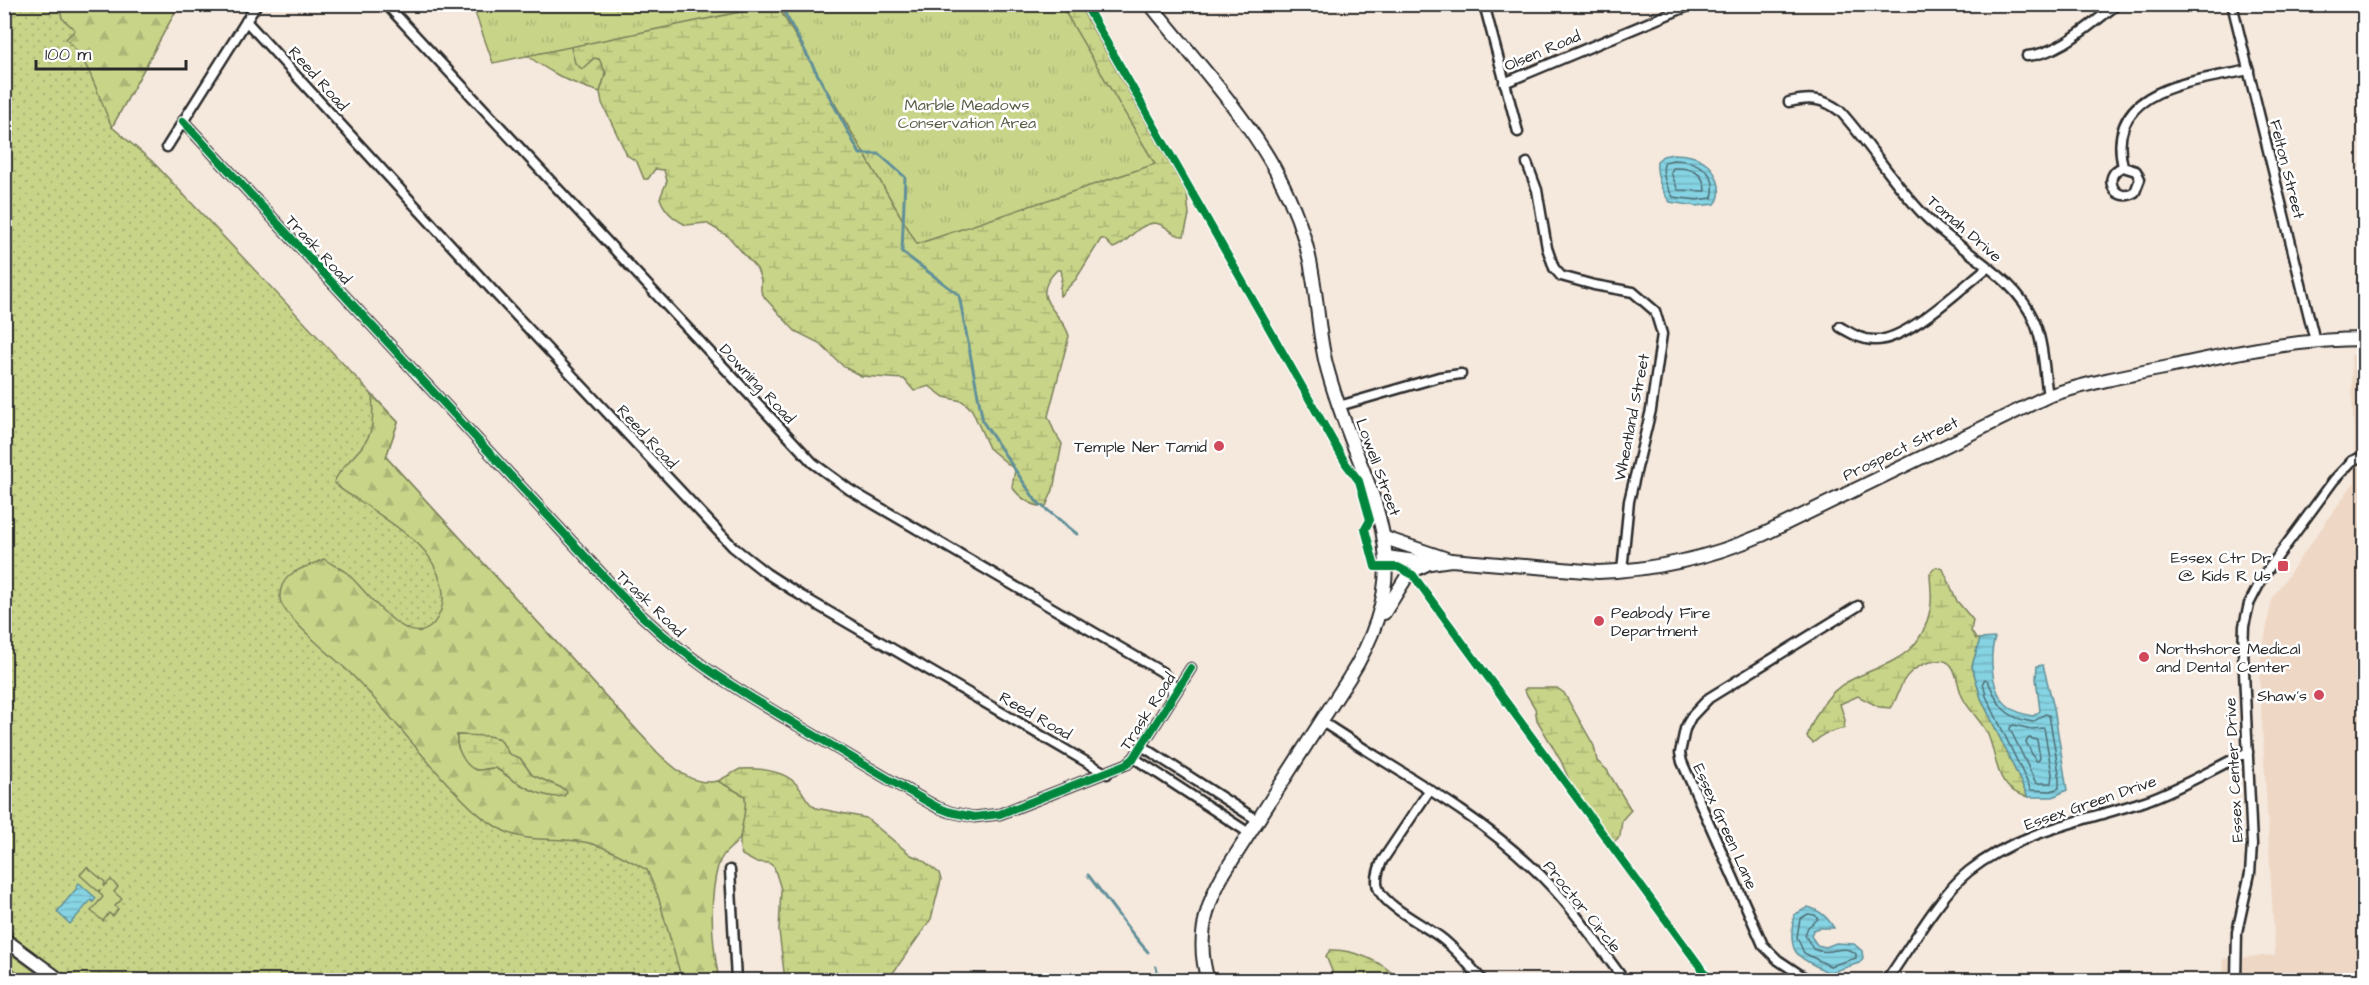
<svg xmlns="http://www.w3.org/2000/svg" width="2369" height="985" viewBox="0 0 2369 985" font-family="'Architects Daughter',sans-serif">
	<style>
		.built { fill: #eed8c5 }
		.grass { fill: url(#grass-dots); stroke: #7a805a; stroke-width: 1.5 }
		.forest { fill: url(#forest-firs); stroke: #7a805a; stroke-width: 1.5; fill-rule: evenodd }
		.wetland { fill: url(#wetland-marsh); stroke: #7a805a; stroke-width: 1.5 }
		.park { fill: url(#park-tufts); stroke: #7a805a; stroke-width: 1.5 }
		.garden { fill: #c8d488; stroke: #7a805a; stroke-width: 1.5 }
		.water { fill: url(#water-rules); stroke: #619099; stroke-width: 1.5 }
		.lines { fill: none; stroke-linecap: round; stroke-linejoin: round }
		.shore { stroke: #4f6e75; stroke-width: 1.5 }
		.stream { stroke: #619099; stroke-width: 3 }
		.street-casing { stroke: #2b2b2b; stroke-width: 13 }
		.secondary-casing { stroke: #2b2b2b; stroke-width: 16 }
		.street { stroke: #fff; stroke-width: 8 }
		.secondary { stroke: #fff; stroke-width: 12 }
		.cycleway-casing { stroke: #fff; stroke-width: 11 }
		.cycleway { stroke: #00873e; stroke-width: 8 }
		.poi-dot { fill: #d1495b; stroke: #fff; stroke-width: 2 }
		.labels { text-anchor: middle; stroke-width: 5; stroke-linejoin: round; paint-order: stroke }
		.street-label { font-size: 16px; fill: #2b2b2b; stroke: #fff }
		.park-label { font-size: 16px; fill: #5a5e47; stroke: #fff }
		.poi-label { font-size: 16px; fill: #2b2b2b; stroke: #fff; text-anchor: end }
	</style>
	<defs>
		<pattern id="grass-dots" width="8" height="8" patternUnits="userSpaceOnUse" patternTransform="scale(1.5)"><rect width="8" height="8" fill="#c8d488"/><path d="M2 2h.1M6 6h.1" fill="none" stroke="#acb676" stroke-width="1.8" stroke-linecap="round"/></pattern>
		<pattern id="forest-firs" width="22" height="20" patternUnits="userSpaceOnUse" patternTransform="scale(1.5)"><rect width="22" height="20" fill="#c8d488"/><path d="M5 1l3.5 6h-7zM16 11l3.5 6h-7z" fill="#acb676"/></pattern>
		<pattern id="wetland-marsh" width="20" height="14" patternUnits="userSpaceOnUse" patternTransform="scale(1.5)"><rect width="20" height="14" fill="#c8d488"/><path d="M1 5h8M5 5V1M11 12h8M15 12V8" fill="none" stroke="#acb676"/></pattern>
		<pattern id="park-tufts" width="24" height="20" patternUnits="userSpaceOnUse" patternTransform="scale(1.5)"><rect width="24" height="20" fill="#c8d488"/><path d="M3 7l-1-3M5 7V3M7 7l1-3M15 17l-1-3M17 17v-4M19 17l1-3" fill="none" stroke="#acb676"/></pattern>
		<pattern id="water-rules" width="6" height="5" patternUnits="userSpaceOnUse" patternTransform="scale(1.5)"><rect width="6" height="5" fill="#85d3e3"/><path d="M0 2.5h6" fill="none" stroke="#73b5c3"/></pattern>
	</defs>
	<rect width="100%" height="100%" fill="#f5e8dd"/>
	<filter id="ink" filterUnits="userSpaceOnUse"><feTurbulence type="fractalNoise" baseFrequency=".0167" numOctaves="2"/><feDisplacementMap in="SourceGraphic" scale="12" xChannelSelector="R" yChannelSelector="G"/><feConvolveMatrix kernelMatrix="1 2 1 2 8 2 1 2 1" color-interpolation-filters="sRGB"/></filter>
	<g filter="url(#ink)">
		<polygon class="built" points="2351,355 2364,355 2364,980 2224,980 2223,959 2275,955 2259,669 2272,598 2355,481"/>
		<polygon class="grass" points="5,5 179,5 112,127 153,162 398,422 386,457 656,751 702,980 5,980 5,945 13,933 4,926"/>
		<g class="forest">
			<path d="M59 5H179L112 127C98 97 91 63 66 39L75 30 62 18Z"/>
			<path d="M560 33 586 65 594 58 599 59C609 70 604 79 600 92 569 83 545 70 519 49Z"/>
			<path d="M372 395 398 422 386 457 656 751C674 768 692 787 718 781L745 796C747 808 746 826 740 837 735 848 723 849 718 866 708 903 712 943 719 980H682L658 896 647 870C629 860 609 848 589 843 562 836 530 844 504 831 480 819 464 801 446 782 414 747 386 709 353 676 338 660 280 615 280 598 279 571 306 568 324 559 331 564 340 568 347 573 368 592 419 668 441 610 449 589 433 558 418 544 402 529 381 516 363 503 353 496 341 492 334 482 342 463 363 452 370 433 374 421 373 407 372 395ZM457 735 498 738 509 755 520 758 532 775 564 789 539 792 513 780 495 768 477 770C466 763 455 749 457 735Z"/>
			<polygon points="4,949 46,980 21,980 18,973 5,961"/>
		</g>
		<g class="wetland">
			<path d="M545 5H1079L1187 194 1189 215 1184 236C1172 237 1167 223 1154 223 1135 225 1128 244 1113 248L1104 239H1101L1076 279 1060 296C1058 287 1064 278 1061 270H1057C1026 300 1063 311 1069 336L1048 416 1054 431 1062 444 1053 490 1046 506C1033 508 1019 497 1012 487L1015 470 989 448 972 410 967 405 962 401 944 397 929 386 914 391 904 379 861 376 844 367 819 343 795 331 765 298 761 291V280L757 269 728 236 706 223 686 225C674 219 664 211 660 198L667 181 664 170 655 169 648 179H644L637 162 627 155 602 103 600 92 606 73 599 59 594 58 582 69 575 63 570 44 554 41 549 51 546 52Z"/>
			<path d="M1936 567 1943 569 1957 601 1973 620 1971 631 1976 639H1980L1972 666 1981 698 2028 797C1994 790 1998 758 1988 735 1982 721 1968 710 1962 696 1956 683 1957 656 1936 661 1926 662 1918 666 1911 672 1899 682 1899 697 1891 708L1879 707 1858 696 1840 704 1845 720 1844 728 1824 734 1813 743 1807 737C1813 717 1828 692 1847 682 1885 661 1919 662 1930 610 1933 599 1930 584 1930 573Z"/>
			<polygon points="1526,688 1557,688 1564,693 1594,746 1597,761 1607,770 1631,810 1622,820 1620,836 1615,841 1607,838 1574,791 1561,761 1537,720 1535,708 1524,690"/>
			<path d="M457 735 488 736 500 739 509 754 520 758 532 775 564 789 567 792 564 796C548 800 524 787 511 779 506 775 501 770 495 768 486 767 480 773 472 768 463 762 455 745 457 735Z"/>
			<path d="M740 769C760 768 785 770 798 786 805 794 806 803 816 808L866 818 911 855 921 859 939 873 941 880 931 919 888 980H785L779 931 781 889 774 867 769 863 755 862 742 855C735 840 748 814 745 796L718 781Z"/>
			<path d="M1330 950C1354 949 1384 962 1399 980H1331L1332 971 1326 956Z"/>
			<polygon points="5,961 18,973 21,980 5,980"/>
		</g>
		<g class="park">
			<polygon points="472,4 774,4 774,5 493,63"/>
			<polygon points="777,5 1061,5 1155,164 917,244"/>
		</g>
		<polygon class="garden" points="87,867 105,882 104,886 111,880 118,887 114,892 122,899 115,906 118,909 113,916 109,913 103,921 91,911 103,897 99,892 100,890 98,891 80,875"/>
		<g class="water">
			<path d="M1673 154C1696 154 1714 161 1719 186 1720 193 1720 199 1715 204L1696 206 1670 202C1661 191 1656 175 1657 161L1663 156Z"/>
			<path d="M1995 638C1989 656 1991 691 2007 705 2015 712 2023 714 2033 716L2040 711 2036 678 2037 666 2043 665 2054 708 2067 790 2053 797H2028L1981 698 1972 666 1980 639Z"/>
			<polygon points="79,883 96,898 93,902 91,900 70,924 57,912 77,888 76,886"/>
			<path d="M1808 907C1821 911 1827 917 1834 928H1819L1813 930 1811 936 1817 945 1826 947 1836 943 1854 944 1862 951 1863 958 1859 963 1829 973C1796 955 1787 956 1794 915Z"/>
		</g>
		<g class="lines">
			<g class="shore">
				<path d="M1673 160C1696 160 1719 171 1712 198L1697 200 1673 197C1667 188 1660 172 1665 162Z"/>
				<path d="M1673 168C1690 167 1705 172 1705 191L1678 190 1671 173Z"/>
				<path d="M1985 679 1988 681C1999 706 2004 718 2033 722L2045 714 2049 715 2059 773V788L2051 791 2031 790 1986 696 1983 682Z"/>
				<polygon points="2014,725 2031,729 2044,728 2052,774 2051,783 2036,783 2010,729 2011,726"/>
				<polygon points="2029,738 2037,740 2040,758 2038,761 2035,760 2026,742"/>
				<path d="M1808 914 1815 915 1818 919 1808 927 1805 935 1813 949C1831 957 1842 942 1856 954V958L1830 966 1804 953 1797 937 1800 919Z"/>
			</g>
			<g class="stream">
				<polyline points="780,4 860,154 879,154 905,177 902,252 959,295 983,422 1036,501 1077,534"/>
				<path d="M1088 875C1108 900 1126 928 1148 952"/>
				<polyline points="1156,967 1159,980"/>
			</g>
			<defs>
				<g id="street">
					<polyline points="386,4 813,463 850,490 1162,672 1171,682 1172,696"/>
					<polyline points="1484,4 1518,132"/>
					<polyline points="2232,4 2315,341"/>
					<polyline points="246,21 494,292 733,547 766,573 800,595 1107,774"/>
					<path d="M2027 56C2062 53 2091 23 2118 4"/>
					<polyline points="1504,83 1693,4"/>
					<path d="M1789 102C1810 97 1823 98 1840 111 1870 144 1893 183 1924 215 1959 252 2016 275 2035 323 2044 346 2044 372 2048 396"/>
					<path d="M183 121 621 595C680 658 741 692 814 735 855 759 895 784 937 807L950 812 974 817 1000 814 1127 764 1134 758 1191 668"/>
					<polyline points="167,147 257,4"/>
					<polyline points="1527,163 1537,190 1547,248 1554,268 1561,276 1594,285 1633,292 1655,311 1662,334 1651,410 1629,501 1622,571"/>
					<path d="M2123 167 2136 171 2140 179 2135 192C2115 205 2100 175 2123 167 2104 87 2193 82 2249 70"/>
					<path d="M1840 327C1851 333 1861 340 1874 340 1906 342 1961 288 1987 268"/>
					<polyline points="1339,406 1439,377 1461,374"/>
					<path d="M1321 721C1391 768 1471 809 1532 867 1568 900 1595 941 1624 980"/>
					<polyline points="1142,746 1257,820"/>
					<polyline points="1134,758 1249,833"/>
					<path d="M1429 791 1382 861C1378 870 1375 879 1378 888 1384 906 1424 925 1440 937 1456 949 1469 965 1482 980"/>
					<polyline points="730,870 736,980"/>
					<polyline points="1808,980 1778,960 1763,945 1682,762 1680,753 1685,729 1691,717 1709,698 1858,606"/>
					<path d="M1887 980C1909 949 1940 894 1969 871 2019 831 2085 821 2145 801 2180 789 2214 768 2248 752"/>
					<polyline points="2236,980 2237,932 2250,873 2252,845 2243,650 2244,626 2249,604 2264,575 2334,480 2352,461 2364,456"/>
				</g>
				<g id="secondary">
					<path d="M1150 4C1192 57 1248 117 1278 175 1295 207 1308 243 1313 278 1318 307 1319 336 1326 364 1357 487 1430 549 1349 678L1224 873C1205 906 1196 943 1208 980"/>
					<polyline points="1385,538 1450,560"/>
					<path d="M1386 557 1430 563 1451 560 1598 572C1655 570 1709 558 1762 535L2048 396C2087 383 2128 375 2169 367 2233 353 2298 339 2364 339"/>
					<polyline points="1384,613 1409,573 1429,563"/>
					<polyline points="4,939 60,980"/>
				</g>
			</defs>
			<use href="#street" class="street-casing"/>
			<use href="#secondary" class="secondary-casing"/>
			<use href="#street" class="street"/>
			<use href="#secondary" class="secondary"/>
			<defs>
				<g id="cycleway">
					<polyline points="1085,4 1346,464 1359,481 1370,520 1365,529 1375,567 1398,567 1413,575 1710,980"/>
					<path d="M183 121 621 595C680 658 741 692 814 735 855 759 895 784 937 807L950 812 974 817 1000 814 1127 764 1134 758 1191 668"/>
				</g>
			</defs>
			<use href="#cycleway" class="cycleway-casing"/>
			<use href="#cycleway" class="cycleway"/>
		</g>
	</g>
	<g class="poi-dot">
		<circle cx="1219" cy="446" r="6"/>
		<rect x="2277" y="560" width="12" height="12" rx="3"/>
		<circle cx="1599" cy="621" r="6"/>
		<circle cx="2144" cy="657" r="6"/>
		<circle cx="2319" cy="695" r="6"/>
	</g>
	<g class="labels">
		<g class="street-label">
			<text transform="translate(1542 50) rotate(-23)" y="6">Olsen Road</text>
			<text transform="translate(319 78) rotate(48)" y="6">Reed Road</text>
			<text transform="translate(2288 169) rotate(76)" y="6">Felton Street</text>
			<text transform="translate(1965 228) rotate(41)" y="6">Tomah Drive</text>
			<text transform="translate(319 249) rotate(47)" y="6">Trask Road</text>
			<text transform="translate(758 383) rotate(47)" y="6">Downing Road</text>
			<text transform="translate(1631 417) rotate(-79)" y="6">Wheatland Street</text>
			<text transform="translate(648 436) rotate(47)" y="6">Reed Road</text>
			<text transform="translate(1900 448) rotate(-26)" y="6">Prospect Street</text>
			<text transform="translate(1379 467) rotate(70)" y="6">Lowell Street</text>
			<text transform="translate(651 603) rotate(44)" y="6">Trask Road</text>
			<text transform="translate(1147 711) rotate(-57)" y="6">Trask Road</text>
			<text transform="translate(1036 715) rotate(30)" y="6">Reed Road</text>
			<text transform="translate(2233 770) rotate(-93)" y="6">Essex Center Drive</text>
			<text transform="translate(2090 802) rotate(-19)" y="6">Essex Green Drive</text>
			<text transform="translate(1726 826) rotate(66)" y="6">Essex Green Lane</text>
			<text transform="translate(1583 906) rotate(51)" y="6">Proctor Circle</text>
		</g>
		<g class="park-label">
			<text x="967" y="110">Marble Meadows<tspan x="967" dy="18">Conservation Area</tspan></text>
		</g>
		<g class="poi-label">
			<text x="1207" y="452">Temple Ner Tamid</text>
			<text x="2271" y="563">Essex Ctr Dr<tspan x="2271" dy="18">@ Kids R Us</tspan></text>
			<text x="1611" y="618" text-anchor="start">Peabody Fire<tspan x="1611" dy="18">Department</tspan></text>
			<text x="2156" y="654" text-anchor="start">Northshore Medical<tspan x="2156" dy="18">and Dental Center</tspan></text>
			<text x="2307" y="701">Shaw's</text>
		</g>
	</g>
	<rect width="2369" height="985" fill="none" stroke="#fff" stroke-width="24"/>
	<rect x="12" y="12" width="2345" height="961" fill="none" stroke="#2b2b2b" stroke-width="2" filter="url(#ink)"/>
	<path d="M36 60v9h150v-9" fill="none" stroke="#2b2b2b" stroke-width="3"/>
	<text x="45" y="60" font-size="18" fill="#2b2b2b" stroke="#ffffff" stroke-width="4.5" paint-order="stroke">100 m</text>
</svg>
